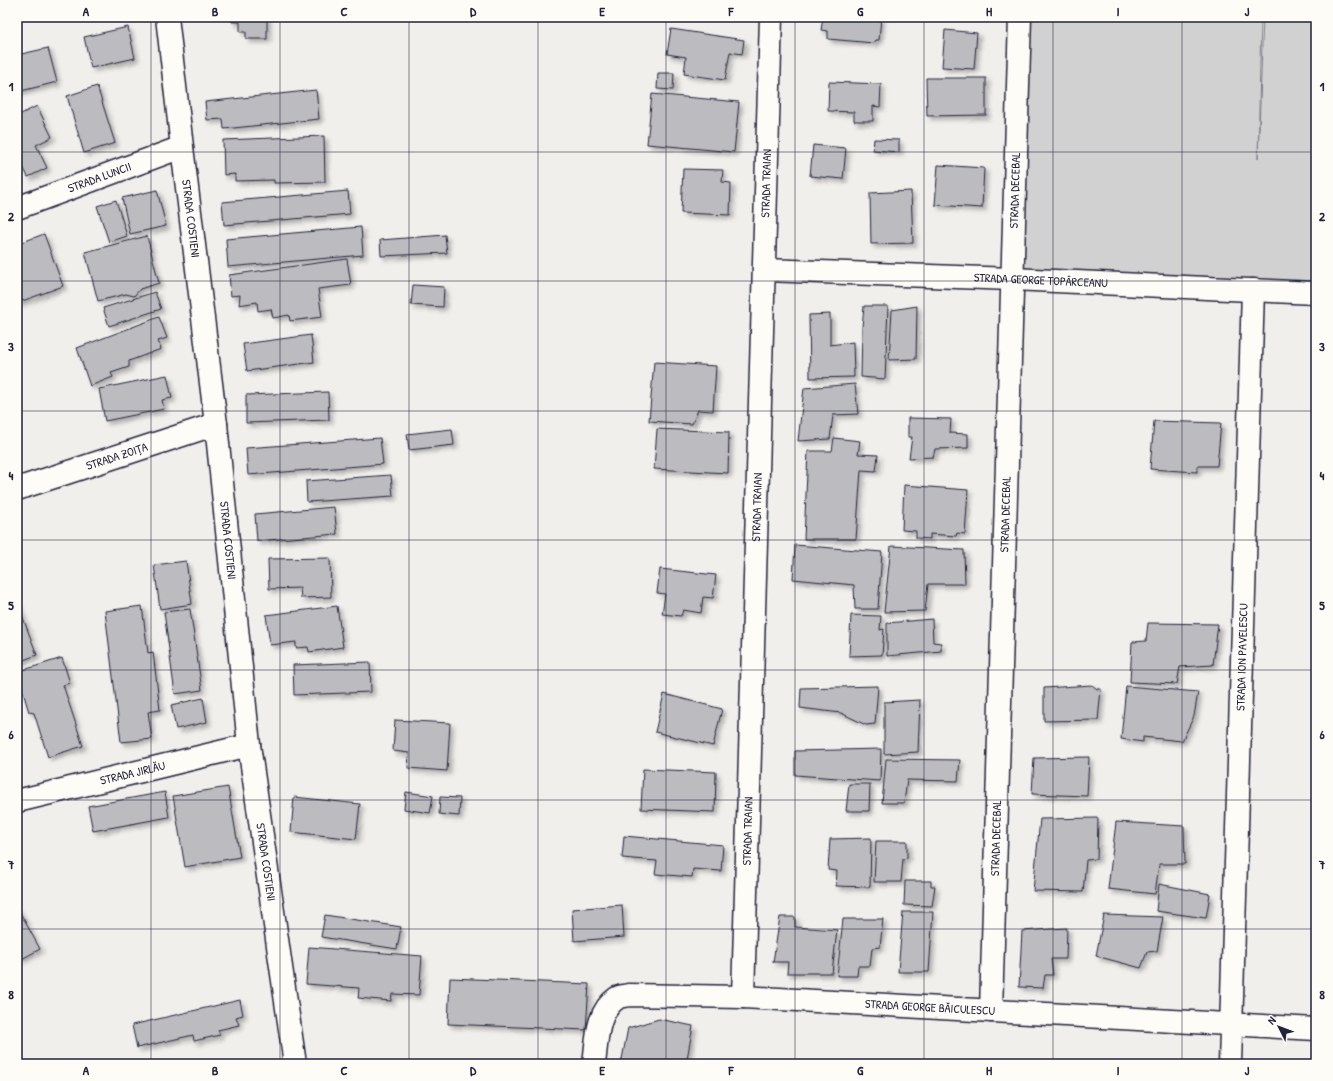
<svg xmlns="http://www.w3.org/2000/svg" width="1333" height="1081" viewBox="0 0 1333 1081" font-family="'Patrick Hand',sans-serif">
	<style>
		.park { fill: #d2d1d1; stroke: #7a7a86 }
		.building { fill: #bcbcc0; stroke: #22223b; filter: url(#shadow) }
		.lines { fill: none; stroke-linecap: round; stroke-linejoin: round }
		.street-casing { stroke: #22223b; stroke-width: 25 }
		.secondary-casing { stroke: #22223b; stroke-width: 25 }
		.street { stroke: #fdfcf7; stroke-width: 22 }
		.secondary { stroke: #fdfcf7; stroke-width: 22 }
		.grid { fill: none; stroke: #22223b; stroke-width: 1; stroke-opacity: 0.55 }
		.labels { text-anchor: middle; stroke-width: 3; stroke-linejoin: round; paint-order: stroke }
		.street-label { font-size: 12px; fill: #22223b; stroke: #fdfcf7 }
		.neatline { fill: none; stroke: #22223b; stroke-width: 1.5 }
		.grid-label { font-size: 13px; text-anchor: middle; font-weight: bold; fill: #22223b }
	</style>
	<defs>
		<filter id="shadow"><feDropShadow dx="3.5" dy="3.5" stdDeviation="2" flood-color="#0004"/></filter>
	</defs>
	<rect width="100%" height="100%" fill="#f0efec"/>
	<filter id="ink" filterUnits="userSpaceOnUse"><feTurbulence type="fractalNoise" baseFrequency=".025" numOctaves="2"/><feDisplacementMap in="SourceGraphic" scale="8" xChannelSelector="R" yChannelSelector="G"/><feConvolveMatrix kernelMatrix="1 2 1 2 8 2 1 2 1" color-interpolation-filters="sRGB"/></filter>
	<g filter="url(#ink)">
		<polygon class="park" points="1026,17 1261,17 1258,159 1263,17 1316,17 1316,293 1017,273"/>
		<g class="building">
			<polygon points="232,17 267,17 267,39 246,39 246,32 240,32 240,22 232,22"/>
			<polygon points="823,17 881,17 879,40 876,40 874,43 828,39 828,31 821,30"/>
			<polygon points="128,27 135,58 91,68 84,37"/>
			<polygon points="671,29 744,40 742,54 730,52 725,80 684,74 686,57 667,54"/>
			<polygon points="945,30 977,33 974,69 942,67"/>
			<polygon points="48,48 57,82 17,92 17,55"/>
			<polygon points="658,73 674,73 673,90 657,89"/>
			<polygon points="926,78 986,78 986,115 927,116"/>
			<polygon points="829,82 881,84 880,107 873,106 873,121 854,121 854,112 828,111"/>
			<polygon points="97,86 115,143 84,153 67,96"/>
			<polygon points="316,90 319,119 224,129 223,119 207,120 205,102"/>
			<polygon points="652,94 739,102 734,152 647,144"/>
			<polygon points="37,106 52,137 36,145 47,168 28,177 17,154 17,116"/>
			<polygon points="324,136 325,182 274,183 274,180 235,181 235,174 224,175 223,140"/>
			<polygon points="874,139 899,140 899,152 873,150"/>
			<polygon points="813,145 846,148 843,179 810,176"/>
			<polygon points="938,165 984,168 982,208 935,205"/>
			<polygon points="683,169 723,170 722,182 731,183 730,215 681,213"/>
			<polygon points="157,190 166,226 130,234 122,198"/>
			<polygon points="348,191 350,214 224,225 222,202"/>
			<polygon points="911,191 913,243 871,244 870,193"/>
			<polygon points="116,200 127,236 109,242 97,206"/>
			<polygon points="361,227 363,255 228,267 226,239"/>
			<polygon points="44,234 63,286 17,303 17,244"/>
			<polygon points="445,235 447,253 381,256 380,240"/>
			<polygon points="147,236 159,283 140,289 134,296 126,294 98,301 85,252"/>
			<polygon points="347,259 351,285 318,289 322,317 290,321 289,315 273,318 271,309 258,311 257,302 239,305 240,295 231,296 229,275"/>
			<polygon points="413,285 444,287 443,307 411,305"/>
			<polygon points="155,292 161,309 109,326 103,308"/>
			<polygon points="864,306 888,306 885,379 861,377 862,327"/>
			<polygon points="917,306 916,359 889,360 892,310"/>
			<polygon points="830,314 830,345 853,342 854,377 810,378 809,315"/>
			<polygon points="159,317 167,338 158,341 161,349 129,361 129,367 111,373 113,377 90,386 77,348"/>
			<polygon points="311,335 314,362 247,371 243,344"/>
			<polygon points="654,362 716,366 713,411 698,410 692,424 649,421"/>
			<polygon points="167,375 172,398 162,400 164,409 105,421 99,389"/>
			<polygon points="855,384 858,414 833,415 830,439 798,441 804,388"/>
			<polygon points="328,392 329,420 246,423 246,395"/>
			<polygon points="908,418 951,419 950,433 968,434 968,448 935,449 933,457 909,458 912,437 908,437"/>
			<polygon points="1154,421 1221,423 1217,466 1197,466 1197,472 1150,469"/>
			<polygon points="452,429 454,445 409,450 407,434"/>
			<polygon points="657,429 729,432 728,473 654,469"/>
			<polygon points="380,438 383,464 248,475 246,448"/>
			<polygon points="834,438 860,441 858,454 878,455 876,471 861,470 856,539 804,539 808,451 832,451"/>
			<polygon points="391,475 393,496 307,502 306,481"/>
			<polygon points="904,485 968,490 965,534 957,533 956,536 930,534 930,539 916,538 916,531 902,530"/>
			<polygon points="334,507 337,534 257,541 255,514"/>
			<polygon points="795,545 882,552 878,609 855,609 854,585 793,579"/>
			<polygon points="891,546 964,550 965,584 928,584 925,611 884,612"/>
			<polygon points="330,558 331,597 301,598 300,588 269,589 268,559"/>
			<polygon points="186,561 192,604 160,609 154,565"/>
			<polygon points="660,569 716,575 713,598 703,597 701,613 683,610 681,616 662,614 665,594 657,593"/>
			<polygon points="17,602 37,655 18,662 17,661"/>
			<polygon points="142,606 148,653 153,652 160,710 148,712 152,739 121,742 105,611"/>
			<polygon points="337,606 343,647 309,652 308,647 296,648 296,642 270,645 266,615"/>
			<polygon points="190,609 202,690 175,694 164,612"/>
			<polygon points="851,615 881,616 880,630 884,629 882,655 849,656"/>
			<polygon points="932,619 933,642 941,643 941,651 887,656 887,623"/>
			<polygon points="1148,623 1218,624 1213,665 1180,667 1177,684 1130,682 1132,642 1146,641"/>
			<polygon points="62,658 70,683 63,685 83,746 48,757 34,713 29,712 17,672"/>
			<polygon points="370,662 371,692 294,695 293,665"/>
			<polygon points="1092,685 1097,689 1101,689 1098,720 1044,721 1044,688"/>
			<polygon points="878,686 875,724 866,725 841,713 800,708 801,688"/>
			<polygon points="1126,686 1198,692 1194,716 1182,741 1143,737 1143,742 1121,739"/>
			<polygon points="664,694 722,709 713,746 655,732"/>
			<polygon points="203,698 207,722 176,729 171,705"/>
			<polygon points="920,700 918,752 884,754 884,702"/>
			<polygon points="395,720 450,723 447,771 408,768 409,753 393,751"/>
			<polygon points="881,749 880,781 795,775 795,751"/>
			<polygon points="1089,757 1087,796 1032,794 1034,758"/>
			<polygon points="886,759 960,760 958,781 907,780 904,803 882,803"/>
			<polygon points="643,769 716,772 715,812 641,809"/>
			<polygon points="849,784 870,784 869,811 846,811"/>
			<polygon points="228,787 240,857 185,867 173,796"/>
			<polygon points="165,792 169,817 93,831 88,806"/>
			<polygon points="406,792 433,796 430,813 404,809"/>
			<polygon points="294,797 360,804 356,839 291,832"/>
			<polygon points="440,797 460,798 459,816 439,814"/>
			<polygon points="1098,818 1097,859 1086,860 1083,892 1033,891 1040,819"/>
			<polygon points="1116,822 1184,826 1185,864 1159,864 1155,894 1108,889"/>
			<polygon points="624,836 723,845 721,871 693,869 692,877 655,874 657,861 622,858"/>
			<polygon points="871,838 870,887 836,886 837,871 828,870 830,839"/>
			<polygon points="876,841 907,841 907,858 903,859 901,882 874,882"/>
			<polygon points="905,881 931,881 931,886 935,886 932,906 904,905"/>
			<polygon points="1159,884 1210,894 1206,918 1156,911"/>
			<polygon points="622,905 624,937 574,941 572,909"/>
			<polygon points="17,907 40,949 20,960 17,954"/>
			<polygon points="903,912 933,912 929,972 898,972"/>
			<polygon points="325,915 401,927 397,949 321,937"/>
			<polygon points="1104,915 1163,917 1157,951 1147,952 1141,968 1096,956"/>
			<polygon points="780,917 795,917 795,927 837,930 832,973 787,973 788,962 773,962"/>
			<polygon points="843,919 883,919 880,947 872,948 870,966 858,966 857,976 837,976"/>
			<polygon points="1067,928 1066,959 1051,959 1053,975 1045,975 1043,988 1019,987 1022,931"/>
			<polygon points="309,947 422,956 419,995 392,994 391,1001 358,998 359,988 306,984"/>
			<polygon points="450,978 589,984 586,1030 448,1024"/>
			<polygon points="240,1000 243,1015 236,1017 239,1025 218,1030 220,1035 194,1041 193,1035 137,1048 132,1025"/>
			<polygon points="659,1019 693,1026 686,1064 621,1064 628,1028"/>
		</g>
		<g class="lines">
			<defs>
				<g id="street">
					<path id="s1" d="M17 208 182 147"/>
					<path id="s2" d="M765 270 1012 279 1316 293"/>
					<path id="s3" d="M17 489 216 424"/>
					<path id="s4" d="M17 801 249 745"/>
					<path id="s5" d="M743 997 771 17"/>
					<path id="s6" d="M991 1011 1020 17"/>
					<path id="s7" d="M594 1064C597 1042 596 1012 617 998 620 996 625 996 628 995L743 997 1316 1029"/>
					<path id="s8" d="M1230 1064 1253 290"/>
				</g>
				<g id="secondary">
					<path id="s9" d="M167 17 182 147 216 424 249 745 295 1064"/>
				</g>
			</defs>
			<use href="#street" class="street-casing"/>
			<use href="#secondary" class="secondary-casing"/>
			<use href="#street" class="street"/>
			<use href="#secondary" class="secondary"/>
		</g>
	</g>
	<path class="grid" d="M151 17V1064M280 17V1064M409 17V1064M538 17V1064M666 17V1064M795 17V1064M924 17V1064M1053 17V1064M1182 17V1064M17 152H1316M17 281H1316M17 411H1316M17 540H1316M17 670H1316M17 800H1316M17 929H1316"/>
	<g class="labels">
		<g class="street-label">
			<text dy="4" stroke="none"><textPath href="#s1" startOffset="88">STRADA LUNCII</textPath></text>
			<text dy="4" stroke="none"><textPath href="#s5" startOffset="814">STRADA TRAIAN</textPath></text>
			<text dy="4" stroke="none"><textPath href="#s6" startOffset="821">STRADA DECEBAL</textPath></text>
			<text dy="4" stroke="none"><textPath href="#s9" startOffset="203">STRADA COSTIENI</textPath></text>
			<text dy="4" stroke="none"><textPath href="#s2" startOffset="276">STRADA GEORGE TOPÂRCEANU</textPath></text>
			<text dy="4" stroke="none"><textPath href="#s3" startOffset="105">STRADA ZOIȚA</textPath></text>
			<text dy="4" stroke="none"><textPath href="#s5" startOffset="490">STRADA TRAIAN</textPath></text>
			<text dy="4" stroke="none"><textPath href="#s6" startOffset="497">STRADA DECEBAL</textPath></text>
			<text dy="4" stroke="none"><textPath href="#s9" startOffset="527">STRADA COSTIENI</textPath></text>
			<text dy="4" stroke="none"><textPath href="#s8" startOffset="407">STRADA ION PAVELESCU</textPath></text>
			<text dy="4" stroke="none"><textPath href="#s4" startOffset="119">STRADA JIRLĂU</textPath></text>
			<text dy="4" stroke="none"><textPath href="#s5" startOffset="166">STRADA TRAIAN</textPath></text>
			<text dy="4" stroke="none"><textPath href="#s6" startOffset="173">STRADA DECEBAL</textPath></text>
			<text dy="4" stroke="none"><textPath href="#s9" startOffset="851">STRADA COSTIENI</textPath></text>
			<text dy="4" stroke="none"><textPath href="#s7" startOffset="386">STRADA GEORGE BĂICULESCU</textPath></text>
		</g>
	</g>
	<rect width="1333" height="1081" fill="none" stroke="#fdfcf7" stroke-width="44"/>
	<g transform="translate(1279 1027) rotate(312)" stroke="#fdfcf7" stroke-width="3" paint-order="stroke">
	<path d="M0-3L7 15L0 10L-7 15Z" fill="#22223b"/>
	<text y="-6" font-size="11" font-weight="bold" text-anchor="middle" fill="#22223b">N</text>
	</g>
	<rect x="22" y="22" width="1289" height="1037" class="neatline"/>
	<g class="grid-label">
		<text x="86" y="16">A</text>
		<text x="215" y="16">B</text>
		<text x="344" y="16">C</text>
		<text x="473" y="16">D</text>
		<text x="602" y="16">E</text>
		<text x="731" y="16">F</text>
		<text x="860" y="16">G</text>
		<text x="989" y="16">H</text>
		<text x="1118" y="16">I</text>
		<text x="1247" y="16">J</text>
		<text x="11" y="91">1</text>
		<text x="1322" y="91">1</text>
		<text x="11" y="221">2</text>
		<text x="1322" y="221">2</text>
		<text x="11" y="351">3</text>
		<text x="1322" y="351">3</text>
		<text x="11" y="480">4</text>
		<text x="1322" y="480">4</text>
		<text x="11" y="610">5</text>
		<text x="1322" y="610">5</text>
		<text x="11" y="739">6</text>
		<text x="1322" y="739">6</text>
		<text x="11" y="869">7</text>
		<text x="1322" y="869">7</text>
		<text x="11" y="999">8</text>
		<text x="1322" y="999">8</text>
		<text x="86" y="1075">A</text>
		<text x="215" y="1075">B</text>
		<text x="344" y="1075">C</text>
		<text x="473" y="1075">D</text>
		<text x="602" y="1075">E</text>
		<text x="731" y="1075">F</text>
		<text x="860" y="1075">G</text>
		<text x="989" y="1075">H</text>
		<text x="1118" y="1075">I</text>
		<text x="1247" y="1075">J</text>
	</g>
</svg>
